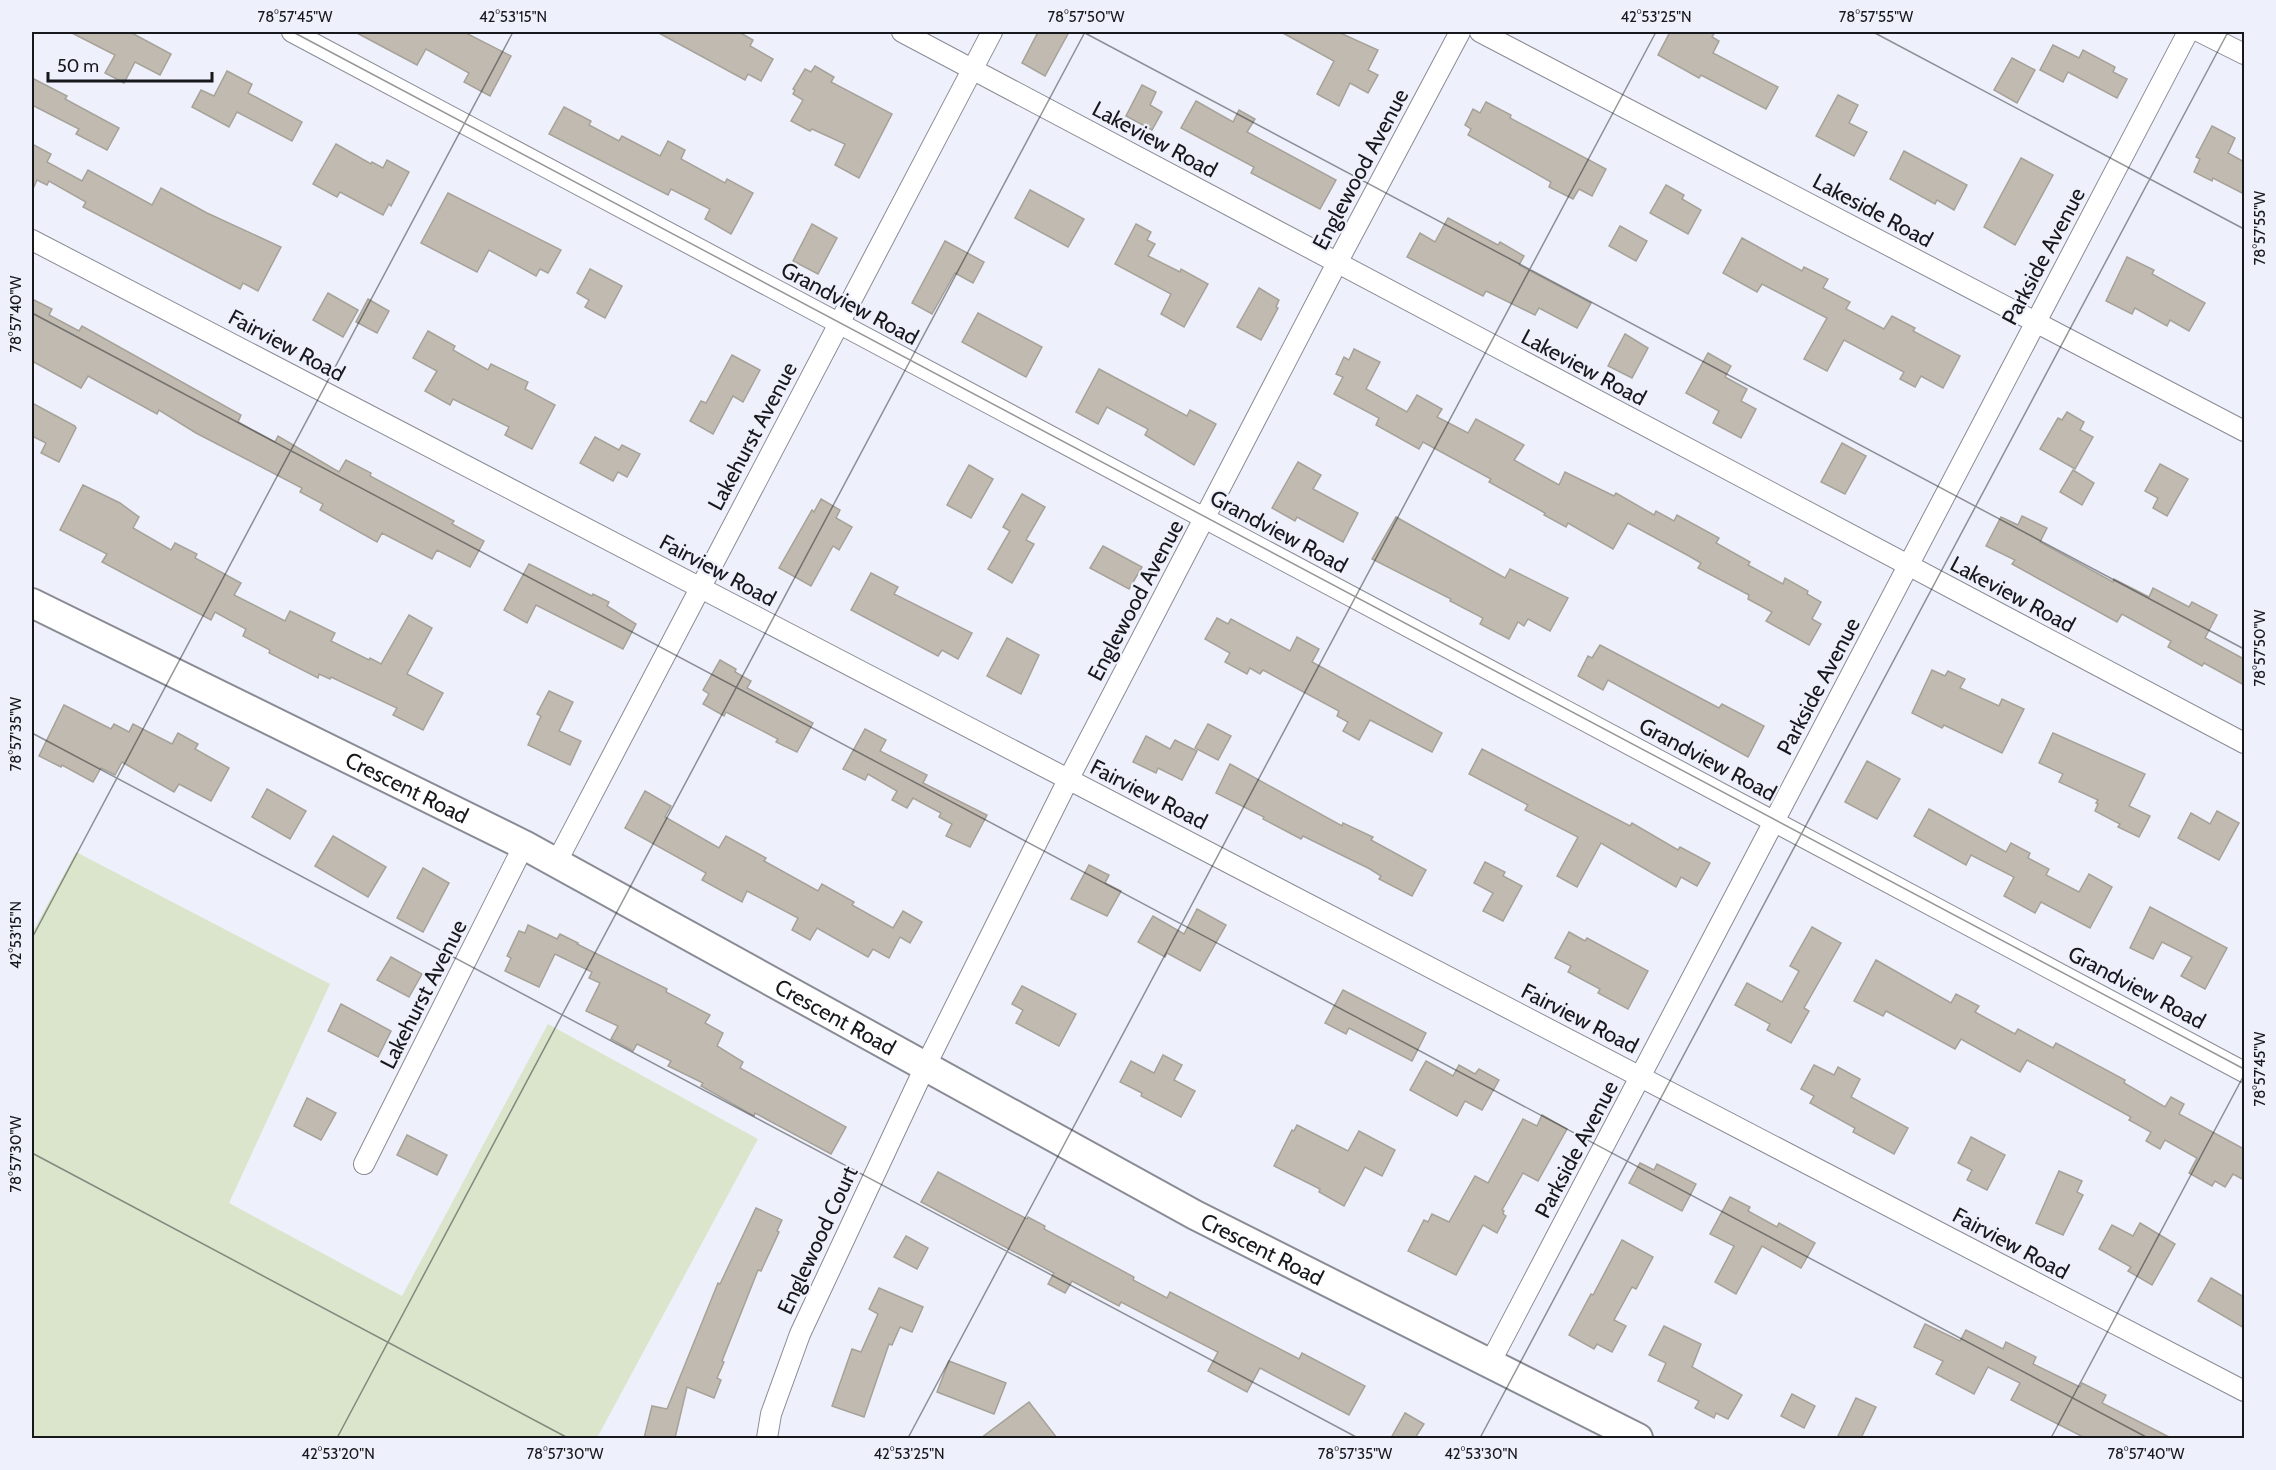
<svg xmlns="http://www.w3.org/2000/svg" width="2276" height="1470" viewBox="0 0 2276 1470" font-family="Cabin,sans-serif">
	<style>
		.green { fill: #dae5cc }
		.building { fill: #c0bab1; stroke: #a7a299; stroke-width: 1.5 }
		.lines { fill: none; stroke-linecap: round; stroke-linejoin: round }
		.street-casing { stroke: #898b95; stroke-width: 22 }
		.secondary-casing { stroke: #898b95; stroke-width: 32 }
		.street { stroke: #fff; stroke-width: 20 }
		.secondary { stroke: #fff; stroke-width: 28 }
		.ticks { fill: none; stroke: #17181c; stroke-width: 1.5; stroke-opacity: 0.45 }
		.labels { text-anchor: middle; stroke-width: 4.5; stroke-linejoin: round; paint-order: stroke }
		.street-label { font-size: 22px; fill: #17181c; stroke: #eef1fb }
		.neatline { fill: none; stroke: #17181c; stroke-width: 2 }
		.ticks-label { font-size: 15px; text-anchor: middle; fill: #17181c }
	</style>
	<rect width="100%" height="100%" fill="#eef1fb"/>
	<polygon class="green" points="76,852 330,984 229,1203 402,1296 548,1024 758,1139 597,1438 32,1438 32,933"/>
	<g class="building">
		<polygon points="70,32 130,32 171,54 160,75 135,62 124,83 105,73 115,55"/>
		<polygon points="355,32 464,32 511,56 490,96 464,82 469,73 426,49 417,65"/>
		<polygon points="657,32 739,32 753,40 750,46 773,59 761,81 748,74 745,80"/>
		<polygon points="1038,32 1069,32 1045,76 1022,63"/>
		<polygon points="1281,32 1338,32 1378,50 1368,70 1378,75 1368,93 1350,83 1339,106 1317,94 1334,61"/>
		<polygon points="1670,32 1715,32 1712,37 1719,41 1713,53 1778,87 1766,109 1701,75 1699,78 1658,55"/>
		<polygon points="2053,45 2079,58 2083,50 2115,67 2113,72 2127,79 2117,98 2068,72 2063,82 2040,70"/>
		<polygon points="2012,58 2035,70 2017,103 1994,90"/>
		<polygon points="815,66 834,77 831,82 892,114 859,178 835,165 845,144 812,129 810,131 791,121 803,100 793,94 795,90 793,89 805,69 811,72"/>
		<polygon points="227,71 252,84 248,93 302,122 292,141 237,112 229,127 192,107 201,90 214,96"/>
		<polygon points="32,78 67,96 65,99 119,128 107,150 76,134 79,129 32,105"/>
		<polygon points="1142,85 1156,92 1150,105 1162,112 1152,130 1126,116"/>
		<polygon points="1838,95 1858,105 1849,123 1867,132 1854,156 1816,136"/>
		<polygon points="1196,101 1233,122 1239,110 1255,119 1247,132 1336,180 1320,209 1251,173 1254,167 1181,128"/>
		<polygon points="1486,102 1511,115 1510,118 1606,169 1592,196 1579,189 1573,199 1549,187 1551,182 1468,135 1471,129 1465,125 1473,109 1480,113"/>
		<polygon points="564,107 591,121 589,125 619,141 622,136 660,156 668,141 685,150 681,159 725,183 727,179 753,193 731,234 705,219 710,209 671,189 668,195 549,134"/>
		<polygon points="2212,126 2235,138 2228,153 2244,162 2244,194 2213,178 2212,181 2194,172 2200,159 2196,157"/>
		<polygon points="32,144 51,154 47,162 82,181 88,170 152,205 161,188 207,213 281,247 258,291 243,283 240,289 83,207 86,202 49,181 47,185 37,180 32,191"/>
		<polygon points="336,144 371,164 372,162 383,168 387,160 409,172 391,206 389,204 383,215 340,192 337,197 313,184"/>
		<polygon points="1904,151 1967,185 1954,210 1937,200 1935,204 1890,179"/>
		<polygon points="2021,158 2053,175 2015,245 1984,227"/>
		<polygon points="1666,185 1684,195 1682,199 1701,210 1688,234 1650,213"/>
		<polygon points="1030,190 1084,219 1068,247 1015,218"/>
		<polygon points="448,193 561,250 548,273 540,269 536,276 489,250 477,272 421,243"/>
		<polygon points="1448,218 1498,245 1500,242 1524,256 1519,265 1591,303 1577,328 1539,308 1535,315 1486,291 1483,296 1407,257 1420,233 1435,242"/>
		<polygon points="812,224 837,238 818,274 793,261"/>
		<polygon points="1136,224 1151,232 1147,240 1155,244 1148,256 1180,272 1181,269 1208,284 1184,327 1161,314 1171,294 1115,264"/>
		<polygon points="1620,226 1647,241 1636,261 1609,246"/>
		<polygon points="1742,238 1802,271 1804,267 1828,279 1823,288 1850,302 1846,309 1884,329 1892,316 1915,328 1913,331 1960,356 1943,388 1921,376 1915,387 1900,379 1904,372 1844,340 1827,371 1804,359 1827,318 1762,284 1757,292 1723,273"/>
		<polygon points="945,241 984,262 973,283 955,273 932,314 912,303"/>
		<polygon points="2127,257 2154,270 2152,274 2205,303 2189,331 2170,320 2167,326 2135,308 2132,314 2106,301"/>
		<polygon points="590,269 622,286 605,318 585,307 589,300 577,293"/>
		<polygon points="1259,288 1279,300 1276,307 1278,308 1261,340 1237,327"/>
		<polygon points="328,293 358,310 343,337 313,320"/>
		<polygon points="32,299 52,309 49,315 79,331 82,326 241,415 238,422 275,442 278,436 339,472 346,460 371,473 370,476 454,521 452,524 484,541 470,567 437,550 432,559 382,533 377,542 320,510 323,504 300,492 302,488 196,433 159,410 157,414 88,376 81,388 32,361"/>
		<polygon points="368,299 389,311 377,333 356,322"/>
		<polygon points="978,313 1042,347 1026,377 962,342"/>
		<polygon points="428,331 455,346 453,350 488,370 491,364 528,382 525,389 555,405 532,449 505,435 509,427 453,399 450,405 425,391 437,371 413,358"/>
		<polygon points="1625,334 1648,348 1632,378 1608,366"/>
		<polygon points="1354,349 1380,362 1366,389 1407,412 1417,395 1442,409 1437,417 1468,433 1476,419 1524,445 1514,460 1559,485 1565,472 1614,496 1616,493 1654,515 1656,511 1674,521 1677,515 1719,538 1716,543 1750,562 1748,565 1783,584 1785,578 1808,591 1807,594 1821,602 1812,619 1821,624 1809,645 1766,621 1772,612 1748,599 1749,595 1698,568 1701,563 1689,556 1628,523 1613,549 1568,523 1566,527 1544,515 1545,513 1489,482 1491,479 1423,442 1419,449 1376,425 1379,418 1334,394 1343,377 1336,374 1344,357 1349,360"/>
		<polygon points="1708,353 1731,366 1725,377 1747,389 1741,401 1756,409 1741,438 1713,423 1719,411 1686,393"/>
		<polygon points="732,355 760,370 743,402 733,396 713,434 690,421 701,401 706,403"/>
		<polygon points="1099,369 1187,416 1190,410 1216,424 1194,465 1145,435 1148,429 1107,407 1098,424 1076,412"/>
		<polygon points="32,403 75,426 76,428 59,462 41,453 46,443 32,436"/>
		<polygon points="2067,412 2084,422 2080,430 2093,437 2075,469 2040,449 2058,418 2062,420"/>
		<polygon points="595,437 619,450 622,445 640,454 627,477 618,472 613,481 580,463"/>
		<polygon points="1842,443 1866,456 1845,494 1821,482"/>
		<polygon points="1298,462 1321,475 1313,489 1358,513 1343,542 1297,517 1295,521 1272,508"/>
		<polygon points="2160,464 2188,479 2167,516 2153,508 2158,498 2145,491"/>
		<polygon points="969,465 993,479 971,518 947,505"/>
		<polygon points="2073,470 2094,483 2082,505 2060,492"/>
		<polygon points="83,485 120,503 139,517 133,528 171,550 175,543 197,554 195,558 241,583 234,595 285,621 290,611 335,633 331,641 369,660 370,658 381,664 409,615 432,628 407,674 443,693 423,730 393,715 397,708 331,677 330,679 319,674 318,678 269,653 270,650 243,636 246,629 215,612 211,620 102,562 107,554 60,530"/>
		<polygon points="1022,494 1045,507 1026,540 1034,544 1012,583 988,569 1010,531 1003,527"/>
		<polygon points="821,499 840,510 836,518 852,527 839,550 833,546 811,586 779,568 812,510 814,512"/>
		<polygon points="2022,516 2047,528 2040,542 2113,582 2114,579 2149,597 2153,588 2189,607 2192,602 2217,615 2205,638 2244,659 2244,685 2204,663 2202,666 2168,647 2171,641 2122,614 2117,622 2012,564 2015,560 1986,546 2001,517 2018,525"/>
		<polygon points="1396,517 1505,578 1510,569 1568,598 1550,631 1528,619 1524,626 1518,622 1509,639 1480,624 1483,618 1450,601 1451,599 1372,559"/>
		<polygon points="1103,546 1142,567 1129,589 1090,568"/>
		<polygon points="529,564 592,596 593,594 609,602 607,606 636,624 623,649 536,605 527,623 504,610"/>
		<polygon points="871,573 898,587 894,594 972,633 958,659 942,650 938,656 851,610"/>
		<polygon points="1217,618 1228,624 1231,619 1290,651 1297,637 1319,649 1312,662 1442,733 1432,752 1370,720 1359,740 1343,731 1348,722 1337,716 1339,711 1263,670 1260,674 1250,668 1247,674 1225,662 1230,653 1205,639"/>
		<polygon points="1007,638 1039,655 1021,694 987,676"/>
		<polygon points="1600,645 1719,708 1722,704 1764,726 1748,757 1608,680 1603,690 1578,676 1588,656 1592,658"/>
		<polygon points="720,660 736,669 735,672 751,681 747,688 813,723 797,752 776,742 778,739 726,712 724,716 703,704 709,694 703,690"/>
		<polygon points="1932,670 1945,676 1948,671 1965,679 1960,688 1999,706 2002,699 2024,709 2002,753 1944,725 1942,728 1912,713"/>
		<polygon points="549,691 573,702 559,731 581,741 570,765 528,745 541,716 537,714"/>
		<polygon points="64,705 111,729 114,724 129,732 133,724 172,744 178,733 198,744 195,749 229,768 211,801 179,784 174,792 122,762 115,775 101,768 93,782 62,765 61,767 39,756"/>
		<polygon points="1208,724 1231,736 1218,760 1195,748"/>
		<polygon points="865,729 886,740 880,751 927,775 923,783 987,815 970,847 946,836 952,824 939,817 941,813 913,798 907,808 892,800 897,791 868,774 865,780 843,769"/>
		<polygon points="2053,733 2145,774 2129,806 2150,816 2139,837 2118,827 2120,824 2095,811 2098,804 2096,803 2098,800 2059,782 2063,774 2039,763"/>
		<polygon points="1146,736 1170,749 1175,740 1197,751 1182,780 1158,768 1156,773 1133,762"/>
		<polygon points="1482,749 1630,826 1632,823 1678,850 1680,847 1710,863 1697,886 1681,877 1676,887 1601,843 1577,887 1557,876 1578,837 1525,810 1528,805 1469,774"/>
		<polygon points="1867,761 1900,779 1877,819 1845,802"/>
		<polygon points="1230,764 1342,826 1343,823 1373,837 1371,840 1426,870 1412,896 1379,879 1381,876 1370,869 1303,836 1301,839 1263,819 1264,817 1216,793"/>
		<polygon points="267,789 306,811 290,839 252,817"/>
		<polygon points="645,791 671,806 665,817 719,848 726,836 766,858 764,861 818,891 822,884 854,902 852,905 893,928 903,911 922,922 910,943 900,937 889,958 873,949 868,957 817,928 810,940 792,930 798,918 747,891 742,902 702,880 706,873 625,828"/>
		<polygon points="1929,809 2006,852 2011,843 2030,853 2028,858 2049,869 2046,875 2079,892 2089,874 2112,887 2090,928 2041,902 2035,913 2004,896 2014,877 1971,855 1966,865 1914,836"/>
		<polygon points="2217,811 2239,823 2219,860 2178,838 2191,813 2210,824"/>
		<polygon points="333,836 386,867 368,897 315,866"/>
		<polygon points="1485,862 1505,872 1503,876 1522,886 1503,921 1483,911 1493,893 1474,883"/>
		<polygon points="1089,865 1109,875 1105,883 1121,891 1107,916 1071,899"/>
		<polygon points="423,868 449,883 423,932 397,918"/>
		<polygon points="2150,907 2227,948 2205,989 2181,976 2192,957 2162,942 2153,959 2130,948"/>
		<polygon points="1197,909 1226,925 1200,971 1167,953 1165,957 1138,942 1153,916 1184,934"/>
		<polygon points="528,925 557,939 560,934 578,943 577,944 667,989 666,992 710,1015 705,1023 723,1033 717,1046 743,1062 740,1068 846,1127 831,1154 755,1113 754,1116 701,1086 703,1083 668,1066 671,1061 637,1044 633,1051 611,1039 618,1026 586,1011 600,983 589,978 592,972 555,954 539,987 505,971 511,958 507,956 519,931 525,933"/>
		<polygon points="1812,927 1841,943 1804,1008 1809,1011 1791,1043 1767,1030 1770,1024 1735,1005 1747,983 1782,1002 1799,971 1790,966"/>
		<polygon points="1569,932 1585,941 1587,938 1648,971 1628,1009 1598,993 1600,989 1568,972 1571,966 1555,958"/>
		<polygon points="391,957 422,974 409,997 377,980"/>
		<polygon points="1876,960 1951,1003 1956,994 1979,1006 1975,1012 2015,1034 2018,1029 2053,1048 2056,1043 2125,1080 2124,1083 2165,1107 2171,1097 2184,1104 2179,1114 2244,1149 2244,1180 2233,1174 2225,1187 2215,1181 2212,1186 2189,1173 2197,1158 2165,1140 2160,1149 2146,1141 2151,1132 2129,1120 2131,1117 2027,1060 2020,1072 1961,1039 1955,1049 1886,1011 1883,1016 1854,1001"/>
		<polygon points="1022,986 1076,1014 1059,1046 1016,1023 1023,1010 1012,1004"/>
		<polygon points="1343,990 1426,1033 1412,1061 1349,1028 1346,1034 1325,1023"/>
		<polygon points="341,1004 391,1031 378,1057 328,1031"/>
		<polygon points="1163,1055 1182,1065 1174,1080 1195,1091 1181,1117 1141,1096 1142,1093 1120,1082 1131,1061 1154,1073"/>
		<polygon points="1426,1061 1453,1076 1459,1065 1475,1074 1479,1069 1499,1080 1482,1110 1465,1101 1457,1116 1410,1090"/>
		<polygon points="1814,1065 1834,1075 1838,1067 1860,1079 1851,1097 1908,1128 1894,1154 1853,1132 1855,1128 1810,1103 1814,1096 1801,1089"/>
		<polygon points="307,1098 336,1113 321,1140 294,1126"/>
		<polygon points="1542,1115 1567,1129 1538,1181 1523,1173 1502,1210 1504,1211 1503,1214 1506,1216 1497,1233 1483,1225 1456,1275 1408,1251 1424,1220 1428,1222 1432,1214 1449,1222 1475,1176 1488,1183 1523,1119 1537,1126"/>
		<polygon points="1297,1125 1348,1151 1359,1131 1395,1150 1382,1176 1365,1167 1344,1206 1319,1192 1320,1189 1274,1166 1292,1130 1294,1131"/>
		<polygon points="407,1135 447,1155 437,1175 397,1155"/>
		<polygon points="1971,1137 2005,1155 1987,1190 1967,1180 1972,1170 1958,1163"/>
		<polygon points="1640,1163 1654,1170 1657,1164 1696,1184 1682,1211 1629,1183"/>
		<polygon points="2059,1171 2082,1181 2077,1192 2083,1195 2063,1235 2036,1223"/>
		<polygon points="938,1172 1027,1219 1028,1217 1045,1226 1044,1229 1134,1277 1133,1280 1167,1298 1170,1292 1299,1359 1302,1353 1365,1386 1349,1415 1260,1368 1247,1392 1208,1371 1218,1352 1121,1302 1119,1306 1072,1281 1065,1293 1048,1284 1054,1273 921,1202"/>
		<polygon points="1730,1197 1750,1207 1748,1211 1777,1227 1779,1223 1815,1243 1801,1268 1762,1246 1736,1294 1715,1282 1734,1246 1710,1234"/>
		<polygon points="756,1208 782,1220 777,1231 779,1232 761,1271 758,1270 722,1361 724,1362 717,1378 721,1380 714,1398 687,1387 675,1438 644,1438 652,1406 667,1409 718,1283 720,1284"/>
		<polygon points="2140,1223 2175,1244 2152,1285 2128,1271 2131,1267 2099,1249 2112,1225 2133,1236"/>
		<polygon points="906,1236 928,1248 917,1269 894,1257"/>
		<polygon points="1622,1240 1653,1257 1636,1289 1632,1287 1614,1320 1626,1326 1612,1352 1597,1344 1594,1349 1569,1335 1591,1294 1593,1295"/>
		<polygon points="2211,1278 2244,1297 2244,1328 2198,1301"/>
		<polygon points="879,1288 923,1307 912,1332 900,1327 892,1345 889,1344 864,1417 832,1406 852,1349 861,1352 878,1314 869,1309"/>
		<polygon points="1925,1324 1960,1341 1966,1330 2003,1349 2006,1342 2036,1357 2033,1364 2080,1387 2082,1383 2106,1395 2102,1403 2171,1438 2085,1438 2011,1400 2020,1383 1988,1367 1974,1394 1936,1374 1943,1361 1914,1347"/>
		<polygon points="1664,1326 1701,1344 1692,1367 1742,1395 1728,1419 1716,1413 1714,1418 1695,1408 1699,1401 1658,1381 1666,1363 1649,1355"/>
		<polygon points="949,1361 1006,1383 994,1414 937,1392"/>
		<polygon points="1792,1394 1815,1406 1804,1428 1781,1416"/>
		<polygon points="1856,1398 1876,1407 1861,1438 1837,1438"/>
		<polygon points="1029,1402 1057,1438 981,1438"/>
		<polygon points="1405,1413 1424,1424 1415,1438 1391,1438"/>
	</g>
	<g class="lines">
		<defs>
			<g id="street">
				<polyline points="292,32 2244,1072"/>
				<polyline points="902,32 2244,743"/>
				<polyline points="1480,32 2244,431"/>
				<polyline points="2200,32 2244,54"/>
				<polyline points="32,240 2244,1391"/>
				<polyline points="556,863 992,32"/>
				<polyline points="364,1164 524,845"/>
				<polyline points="1490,1363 2188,32"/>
				<polyline points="767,1438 771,1414 800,1334 925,1067 1068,780 1337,263 1460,32"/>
			</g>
			<g id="secondary">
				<path id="s1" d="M32 603 524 845 1195 1215 1638 1438"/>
			</g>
		</defs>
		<use href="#street" class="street-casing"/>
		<use href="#secondary" class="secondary-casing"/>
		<use href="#street" class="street"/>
		<use href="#secondary" class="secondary"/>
	</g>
	<path class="ticks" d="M293 32 2244 1069M1083 32 2244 649M1873 32 2244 229M32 313 2148 1438M32 733 1358 1438M32 938 513 32M32 1153 568 1438M337 1438 1085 32M908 1438 1656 32M1480 1438 2228 32M2051 1438 2244 1075"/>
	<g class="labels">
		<g class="street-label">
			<text transform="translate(1155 139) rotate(28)" y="8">Lakeview Road</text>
			<text transform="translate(1360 169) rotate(-62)" y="8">Englewood Avenue</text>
			<text transform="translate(1873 210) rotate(28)" y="8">Lakeside Road</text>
			<text transform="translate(2043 256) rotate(-62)" y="8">Parkside Avenue</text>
			<text transform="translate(850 303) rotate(28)" y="8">Grandview Road</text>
			<text transform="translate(287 345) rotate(28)" y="8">Fairview Road</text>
			<text transform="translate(1584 367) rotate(28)" y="8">Lakeview Road</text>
			<text transform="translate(752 436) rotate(-62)" y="8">Lakehurst Avenue</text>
			<text transform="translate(1279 531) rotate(28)" y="8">Grandview Road</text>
			<text transform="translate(718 570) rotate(28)" y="8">Fairview Road</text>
			<text transform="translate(2013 594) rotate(28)" y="8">Lakeview Road</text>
			<text transform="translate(1135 600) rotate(-62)" y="8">Englewood Avenue</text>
			<text transform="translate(1818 686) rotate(-62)" y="8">Parkside Avenue</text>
			<text transform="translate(1708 759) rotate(28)" y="8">Grandview Road</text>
			<text dy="8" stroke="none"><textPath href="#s1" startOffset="418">Crescent Road</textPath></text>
			<text transform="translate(1149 794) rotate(27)" y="8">Fairview Road</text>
			<text transform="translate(2137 987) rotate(28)" y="8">Grandview Road</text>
			<text transform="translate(423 994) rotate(-63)" y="8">Lakehurst Avenue</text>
			<text dy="8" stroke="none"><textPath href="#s1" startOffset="904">Crescent Road</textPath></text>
			<text transform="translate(1580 1018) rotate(27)" y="8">Fairview Road</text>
			<text transform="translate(1576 1149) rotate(-62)" y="8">Parkside Avenue</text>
			<text transform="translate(817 1240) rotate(-65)" y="8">Englewood Court</text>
			<text transform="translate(2011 1243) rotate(28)" y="8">Fairview Road</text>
			<text dy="8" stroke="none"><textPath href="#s1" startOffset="1390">Crescent Road</textPath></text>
		</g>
	</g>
	<rect width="2276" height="1470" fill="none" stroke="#eef1fb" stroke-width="66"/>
	<path d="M48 72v9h164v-9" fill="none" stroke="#17181c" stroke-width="3"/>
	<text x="57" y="72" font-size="18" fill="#17181c" stroke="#eef1fb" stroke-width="4.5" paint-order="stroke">50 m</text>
	<rect x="33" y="33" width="2210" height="1404" class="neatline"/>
	<g class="ticks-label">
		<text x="295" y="22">78°57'45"W</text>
		<text x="513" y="22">42°53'15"N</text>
		<text x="1086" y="22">78°57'50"W</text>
		<text x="1656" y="22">42°53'25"N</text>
		<text x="1876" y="22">78°57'55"W</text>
		<text transform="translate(2260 228) rotate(-90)" y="5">78°57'55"W</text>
		<text transform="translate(16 314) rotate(-90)" y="5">78°57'40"W</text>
		<text transform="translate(2260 648) rotate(-90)" y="5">78°57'50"W</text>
		<text transform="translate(16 734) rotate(-90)" y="5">78°57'35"W</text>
		<text transform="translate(16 935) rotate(-90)" y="5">42°53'15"N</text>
		<text transform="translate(2260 1069) rotate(-90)" y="5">78°57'45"W</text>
		<text transform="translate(16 1154) rotate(-90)" y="5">78°57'30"W</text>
		<text x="338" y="1459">42°53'20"N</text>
		<text x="565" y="1459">78°57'30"W</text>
		<text x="909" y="1459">42°53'25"N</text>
		<text x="1355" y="1459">78°57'35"W</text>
		<text x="1481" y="1459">42°53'30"N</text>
		<text x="2146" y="1459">78°57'40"W</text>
	</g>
</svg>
